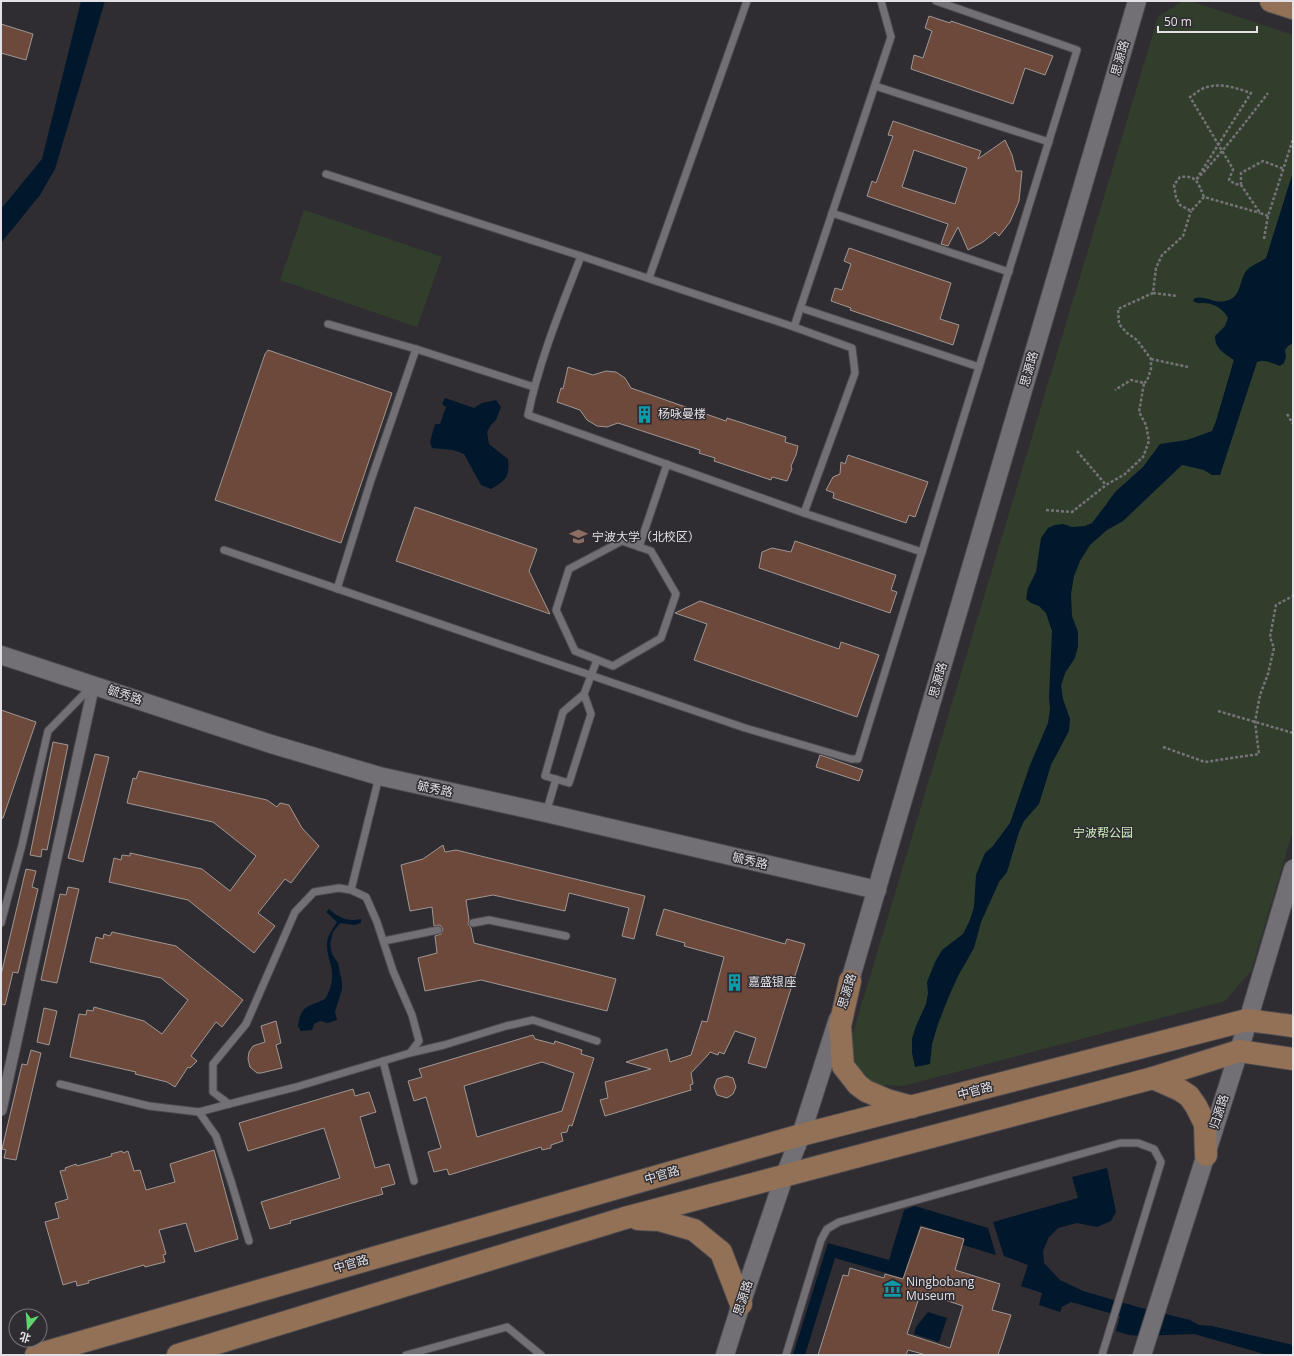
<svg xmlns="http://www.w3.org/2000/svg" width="1294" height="1356" viewBox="0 0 1294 1356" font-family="'Open Sans','Noto Sans SC',sans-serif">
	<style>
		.green { fill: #323e2c }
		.water { fill: #00172c }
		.building { fill: #6c493b; stroke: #9f9794; fill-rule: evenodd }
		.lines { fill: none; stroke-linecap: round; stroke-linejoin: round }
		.service-casing { stroke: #4d4a4f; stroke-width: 9 }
		.pedestrian-casing { stroke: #4d4a4f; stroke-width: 13 }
		.tertiary-casing { stroke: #4d4a4f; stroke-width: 20 }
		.primary-casing { stroke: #4d4a4f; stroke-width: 24 }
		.path { stroke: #767378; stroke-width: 2.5; stroke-dasharray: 3 2; stroke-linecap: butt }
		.service { stroke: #726f75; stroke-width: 7 }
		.pedestrian { stroke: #726f75; stroke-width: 11 }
		.tertiary { stroke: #726f75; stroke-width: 18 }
		.primary { stroke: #927157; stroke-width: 22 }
		.labels { text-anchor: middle; stroke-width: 3; stroke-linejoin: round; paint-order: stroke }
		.street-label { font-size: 12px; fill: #e3e1e5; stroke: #302d32 }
		.poi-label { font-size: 12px; fill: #e3e1e5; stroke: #302d32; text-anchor: start }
		.park-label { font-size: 12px; fill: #ccf1b9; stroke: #302d32 }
	</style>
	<rect width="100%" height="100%" fill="#302d32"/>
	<g class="green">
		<polygon points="1183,1 1190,1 1293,35 1293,831 1251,971 1225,1001 903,1086 878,1085 857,1072 851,1040 1158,17"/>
		<polygon points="304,210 442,257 417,327 280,280"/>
	</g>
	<g class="water">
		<polygon points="81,1 105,1 55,169 40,195 1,243 1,209 42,159"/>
		<path d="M1293 172V247L1292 254 1293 255V343L1288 346 1285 350 1286 357 1284 363 1280 366C1272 363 1265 359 1257 362L1220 475H1212L1204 470 1182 465 1123 521 1107 530 1090 545 1080 561 1074 576 1071 594 1072 616 1078 632V646L1075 658 1065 673 1061 686 1063 699 1070 719 1069 731 1051 765 1039 804 1024 821 1019 832 1007 872 999 882 981 922 974 948 958 976 949 996 938 1024 932 1044 930 1064 915 1067 912 1053V1039L916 1026 926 1004 928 993 927 982 935 962 942 950 963 934 970 920 974 907 976 875 985 853 993 846 1010 823 1030 765 1048 723 1050 709 1049 697 1052 631 1046 613 1039 606 1031 603 1026 599 1028 588 1036 572 1041 538 1048 528 1055 525 1063 524 1072 527 1085 526 1092 523 1105 506 1115 492 1143 467 1160 444 1187 440 1212 431 1216 421 1233 363 1234 360C1224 353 1215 349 1215 336L1225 326 1228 318C1224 310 1216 304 1205 303 1200 303 1197 304 1193 301L1195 298C1205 295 1215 304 1225 301 1243 298 1238 279 1248 269 1252 265 1261 262 1266 258Z"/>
		<path d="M445 398 474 408 482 403 496 400 501 407 496 420 491 425 487 432 489 444 508 459C510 476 506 481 491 489L481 485 464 454 453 450 432 448 430 442 435 424H440L446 407 442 404Z"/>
		<path d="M329 909C339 918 347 922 361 919V923L354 925 340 923 333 932 330 944 332 954 338 963 342 982V989L335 1012 337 1020 328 1023 320 1021 314 1024 312 1030 301 1031 298 1026C301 1004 309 1007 325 999 331 989 334 978 331 966 329 956 325 949 328 938 330 932 334 927 337 922L326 912Z"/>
		<polygon points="1107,1168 1116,1212 1111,1221 1097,1227 1077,1223 1058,1228 1049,1237 1043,1251 1044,1263 1060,1280 1083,1291 1138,1307 1190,1320 1199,1325 1212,1326 1293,1345 1293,1355 1268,1355 1194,1334 1141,1336 1129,1335 1116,1331 1120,1316 1071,1302 1062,1307 1060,1312 1039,1305 1042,1293 1021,1286 1028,1265 1004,1256 993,1222 1078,1198 1072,1177"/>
		<polygon points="915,1206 988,1228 996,1255 963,1245 964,1239 920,1225 903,1278 835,1258 805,1355 793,1355 828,1243 889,1260 904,1210"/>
		<polygon points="928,1312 947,1318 939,1342 914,1334 916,1327"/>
	</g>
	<g class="building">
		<polygon points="929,16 950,23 951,21 1053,56 1045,75 1025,68 1013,104 911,69 914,55 923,58 932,31 925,28"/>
		<polygon points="1,24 33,34 26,60 1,53"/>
		<path d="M893 121 981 151 978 159 1005 140 1012 155 1016 171H1022L1019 201 1010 222 999 236 995 232 983 242 968 250 958 227 948 246 941 244 948 224 867 196 872 181 876 183 893 136 888 135ZM914 150 967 168 955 204 902 187Z"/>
		<polygon points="849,248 951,283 940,319 959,325 953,345 850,310 851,308 831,301 835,288 842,290 851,264 844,261"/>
		<polygon points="268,350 392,393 341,543 215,500 265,354"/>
		<polygon points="568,367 593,375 606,371 616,372 625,378 631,388 726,421 727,418 786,437 785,442 798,446 796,455 791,466 792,469 787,481 772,477 771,480 714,461 715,458 699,453 700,450 618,423 607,427 597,426 587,420 580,410 557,402 561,388 563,389"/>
		<polygon points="848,455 928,482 915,517 909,515 906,523 833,498 834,493 826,490 833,477 840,474 841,462 845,464"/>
		<polygon points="415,507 537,549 529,571 550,614 396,561"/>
		<polygon points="795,541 896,575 891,590 897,592 890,613 759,568 762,552 772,548 791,552"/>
		<polygon points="700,601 839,649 841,642 879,655 857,717 694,660 707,624 675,613"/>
		<polygon points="1,710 36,722 3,818 1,818"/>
		<polygon points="53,742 68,745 47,850 42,849 41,857 30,855"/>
		<polygon points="95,754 109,757 83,862 68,858"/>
		<polygon points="820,755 863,770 859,781 816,767"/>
		<polygon points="139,771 267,800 277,807 280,803 289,805 302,828 319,846 291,883 285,879 258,913 275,926 254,953 188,900 109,882 114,858 121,860 122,855 130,856 130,853 202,869 230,891 256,856 213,822 127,803 133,778 136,779"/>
		<polygon points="443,845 445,852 456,850 645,896 634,939 622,936 629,908 569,893 565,911 493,895 466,900 469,920 468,924 471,928 474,943 616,979 607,1011 481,980 425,991 418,958 437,953 435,936 441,934 443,929 440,925 434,926 432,907 410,911 401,865 423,859"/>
		<polygon points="26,869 36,871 32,887 38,889 18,973 13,972 5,1005 1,1004 1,975"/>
		<polygon points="68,887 79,889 57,983 41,980 60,894 66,895"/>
		<polygon points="664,909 785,944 787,939 805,944 766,1068 748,1063 756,1038 735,1031 724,1054 719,1052 718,1055 710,1052 707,1056 691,1073 693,1084 690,1085 691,1090 605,1116 600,1100 608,1098 605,1082 651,1069 626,1062 667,1049 670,1062 691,1055 702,1021 707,1022 724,957 684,946 685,943 656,935"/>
		<polygon points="112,932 176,946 243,1000 222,1027 216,1022 191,1056 197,1061 190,1068 188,1067 175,1087 167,1082 135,1074 136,1072 70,1057 79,1014 86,1015 87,1010 93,1011 94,1007 144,1021 162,1034 188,1000 161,978 90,962 96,937 103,939 104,934 110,936"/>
		<polygon points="44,1008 57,1011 49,1045 37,1042"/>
		<polygon points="276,1021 281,1043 276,1045 282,1068 261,1073 257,1073 250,1067 248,1059 249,1052 253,1046 265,1042 261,1026"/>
		<path d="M533 1035 535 1039 554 1044 555 1041 582 1050 581 1054 594 1058 572 1126 569 1125 567 1132 561 1133 563 1141 551 1145V1148L542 1150 541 1147 449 1175 447 1169 434 1172 428 1152 441 1148 426 1097 414 1101 408 1081 422 1077 419 1069ZM542 1062 574 1073 562 1111 477 1137 464 1086Z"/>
		<polygon points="31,1050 41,1053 16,1160 4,1158 6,1150 2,1149 22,1064 27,1065"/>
		<polygon points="726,1076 733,1078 736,1087 733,1094 727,1098 717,1095 714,1087 717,1079"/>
		<polygon points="353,1089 355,1096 369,1092 376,1112 360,1117 375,1168 389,1164 395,1184 381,1188 383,1194 290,1221 291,1223 270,1229 261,1202 340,1178 324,1128 248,1151 239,1123"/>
		<polygon points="214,1150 238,1239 195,1252 186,1223 159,1230 166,1254 163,1255 165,1262 145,1267 144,1265 88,1281 89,1283 77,1286 76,1281 63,1285 45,1222 59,1218 55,1203 68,1199 60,1171 66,1170 65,1168 76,1164 77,1166 112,1156 111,1154 122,1151 123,1153 128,1151 134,1171 140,1170 146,1190 175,1182 170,1164"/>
		<path d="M921 1227 964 1239 955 1270 1000 1284 992 1310 1011 1315 998 1355H926L908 1350 906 1355H818L843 1275 848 1276 850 1268 884 1278 885 1274 903 1279ZM921 1292 963 1306 950 1348 907 1334Z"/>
	</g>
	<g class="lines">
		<defs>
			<g id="service">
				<polyline points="875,86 1049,142"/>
				<polyline points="326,174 581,256"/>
				<polyline points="832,213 1009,272"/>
				<path d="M581 256 794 327 852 348 855 373 804 513 528 415C539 361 561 308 581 256Z"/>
				<polyline points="649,278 747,1"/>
				<polyline points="801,308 979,367"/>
				<polyline points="328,324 416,349 534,387"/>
				<polyline points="794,327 891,37 881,1"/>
				<polyline points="804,513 922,552"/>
				<polygon points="622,541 651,551 676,594 661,638 613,666 575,651 556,610 569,569"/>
				<polyline points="639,547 667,464"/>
				<polyline points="224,550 745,728 851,759 858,759 1077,50 936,1"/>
				<polyline points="337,589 371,480 416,349"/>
				<polyline points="584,694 563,712 545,776 569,783 591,714 584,694 597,660"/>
				<polyline points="546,813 556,779"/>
				<polyline points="351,890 339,888 314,892 295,912 246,1024 213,1064 213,1092 229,1104 296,1087 410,1053 419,1041 412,1015 393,971 377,922 366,897 351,890 379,777"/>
				<polyline points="1,923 22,845 48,731 92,686"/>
				<polyline points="473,923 489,920 566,936"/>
				<polyline points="384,941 438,930"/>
				<polyline points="410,1053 444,1045 506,1026 533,1020 597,1041"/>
				<polyline points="383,1061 414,1181"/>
				<polyline points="60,1084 149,1106 199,1112 229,1104"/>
				<polyline points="199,1112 216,1136 231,1181 249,1241"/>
				<polyline points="406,1355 507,1327 541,1355"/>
				<polyline points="786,1355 821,1240 827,1229 839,1222 1120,1143 1138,1143 1154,1149 1161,1162 1102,1355"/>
			</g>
			<polyline id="pedestrian" points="1,1110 94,684"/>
			<g id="tertiary">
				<polyline points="1,655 271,744 379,776 546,813 877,890"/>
				<polyline points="846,994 1137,1"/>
				<polyline points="725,1355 741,1304 784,1177 801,1135 838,1019"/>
				<polyline points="1142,1355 1239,1051 1293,869"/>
			</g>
			<g id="primary">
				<polyline points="1271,1 1293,8"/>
				<polyline points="850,981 840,1026 843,1066 858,1085 866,1091 887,1100 912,1107"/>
				<polyline points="1153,1078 1180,1090 1189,1096 1196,1106 1205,1124 1206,1155"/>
				<polyline points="638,1219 659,1220 694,1230 721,1252 741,1304"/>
				<polyline points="36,1355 801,1135 1247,1020 1293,1026"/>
				<polyline points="178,1355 625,1218 1153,1078 1239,1051 1293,1059"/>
			</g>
		</defs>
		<use href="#service" class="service-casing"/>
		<use href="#pedestrian" class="pedestrian-casing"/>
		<use href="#tertiary" class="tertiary-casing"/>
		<use href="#primary" class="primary-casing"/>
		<g class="path">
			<polyline points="1241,185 1241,173 1263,161 1284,169"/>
			<path d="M1204 197C1198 183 1197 175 1180 177L1174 185 1176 197 1180 205 1191 211 1204 197 1260 213"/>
			<path d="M1268 216 1260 213 1241 185 1235 184 1229 180 1233 169 1218 144 1190 97C1195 94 1199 90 1204 88 1220 82 1236 88 1251 93L1196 180C1222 153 1245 123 1268 93"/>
			<polyline points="1264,239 1268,216 1293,139"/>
			<polyline points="1153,293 1177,296"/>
			<polyline points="1151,359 1188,367"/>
			<polyline points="1144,383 1147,381 1151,369 1151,359 1137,340 1127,333 1119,324 1118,309 1153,293 1156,268 1162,255 1183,236 1191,211"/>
			<polyline points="1287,414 1293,424"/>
			<polyline points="1077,451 1106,485"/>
			<polyline points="1046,510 1072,512 1106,485 1125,474 1143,457 1149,441 1146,425 1139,412 1144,383 1131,380 1115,390"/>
			<polyline points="1218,711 1293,733"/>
			<polyline points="1163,747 1205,762 1259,754 1255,722 1260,695 1268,674 1274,648 1270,637 1276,605 1293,596"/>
		</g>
		<use href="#service" class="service"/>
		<use href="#pedestrian" class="pedestrian"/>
		<use href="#tertiary" class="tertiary"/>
		<use href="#primary" class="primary"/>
	</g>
	<defs>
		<symbol id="building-bare" viewBox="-9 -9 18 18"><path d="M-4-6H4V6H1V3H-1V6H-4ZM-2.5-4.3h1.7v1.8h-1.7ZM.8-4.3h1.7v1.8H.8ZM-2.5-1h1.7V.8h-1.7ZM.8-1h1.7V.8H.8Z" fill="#0f9aa8" stroke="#302d32" stroke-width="2.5" paint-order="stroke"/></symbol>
		<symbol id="university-bare" viewBox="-9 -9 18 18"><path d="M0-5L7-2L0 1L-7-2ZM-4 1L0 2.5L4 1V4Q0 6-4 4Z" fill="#8d6e63" stroke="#302d32" stroke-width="2.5" paint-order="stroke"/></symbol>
		<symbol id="museum-bare" viewBox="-9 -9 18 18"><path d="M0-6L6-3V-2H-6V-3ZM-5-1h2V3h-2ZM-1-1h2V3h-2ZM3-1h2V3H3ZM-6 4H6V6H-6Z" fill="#0f9aa8" stroke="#302d32" stroke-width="2.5" paint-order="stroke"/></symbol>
	</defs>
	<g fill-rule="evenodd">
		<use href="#building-bare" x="632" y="402" width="25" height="25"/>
		<use href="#university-bare" x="566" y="524" width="25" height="25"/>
		<use href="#building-bare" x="722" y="970" width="25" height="25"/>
		<use href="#museum-bare" x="880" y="1276" width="25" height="25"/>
	</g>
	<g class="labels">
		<g class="street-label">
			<text transform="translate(1120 58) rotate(-74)" y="4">思源路</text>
			<text transform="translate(1029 369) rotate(-74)" y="4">思源路</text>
			<text transform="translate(938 680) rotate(-74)" y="4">思源路</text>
			<text transform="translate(125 695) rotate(19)" y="4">毓秀路</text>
			<text transform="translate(435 789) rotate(12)" y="4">毓秀路</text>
			<text transform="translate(750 861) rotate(13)" y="4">毓秀路</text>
			<text transform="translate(847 991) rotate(-73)" y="4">思源路</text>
			<text transform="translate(975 1091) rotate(-15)" y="4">中官路</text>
			<text transform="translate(1219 1112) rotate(-72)" y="4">归源路</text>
			<text transform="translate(662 1175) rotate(-16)" y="4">中官路</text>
			<text transform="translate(351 1264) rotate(-16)" y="4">中官路</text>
			<text transform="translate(743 1298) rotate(-72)" y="4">思源路</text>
		</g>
		<g class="poi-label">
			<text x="658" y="418">杨咏曼楼</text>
			<text x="592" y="541">宁波大学（北校区）</text>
			<text x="748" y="986">嘉盛银座</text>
			<text x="906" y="1286">Ningbobang<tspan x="906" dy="14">Museum</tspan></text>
		</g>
		<g class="park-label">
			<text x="1103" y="837">宁波帮公园</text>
		</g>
	</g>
	<rect width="1294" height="1356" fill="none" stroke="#e3e1e5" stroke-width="4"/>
	<g transform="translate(28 1328) rotate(197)"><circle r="19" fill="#302d32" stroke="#78757a"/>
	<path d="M0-3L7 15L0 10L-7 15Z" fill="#5dd56c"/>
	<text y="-6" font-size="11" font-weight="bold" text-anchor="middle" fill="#e3e1e5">北</text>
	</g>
	<path d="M1158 26v6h99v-6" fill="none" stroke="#e3e1e5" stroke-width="2"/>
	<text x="1164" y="26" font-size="12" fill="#e3e1e5" stroke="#302d32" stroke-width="3" paint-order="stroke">50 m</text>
</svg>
